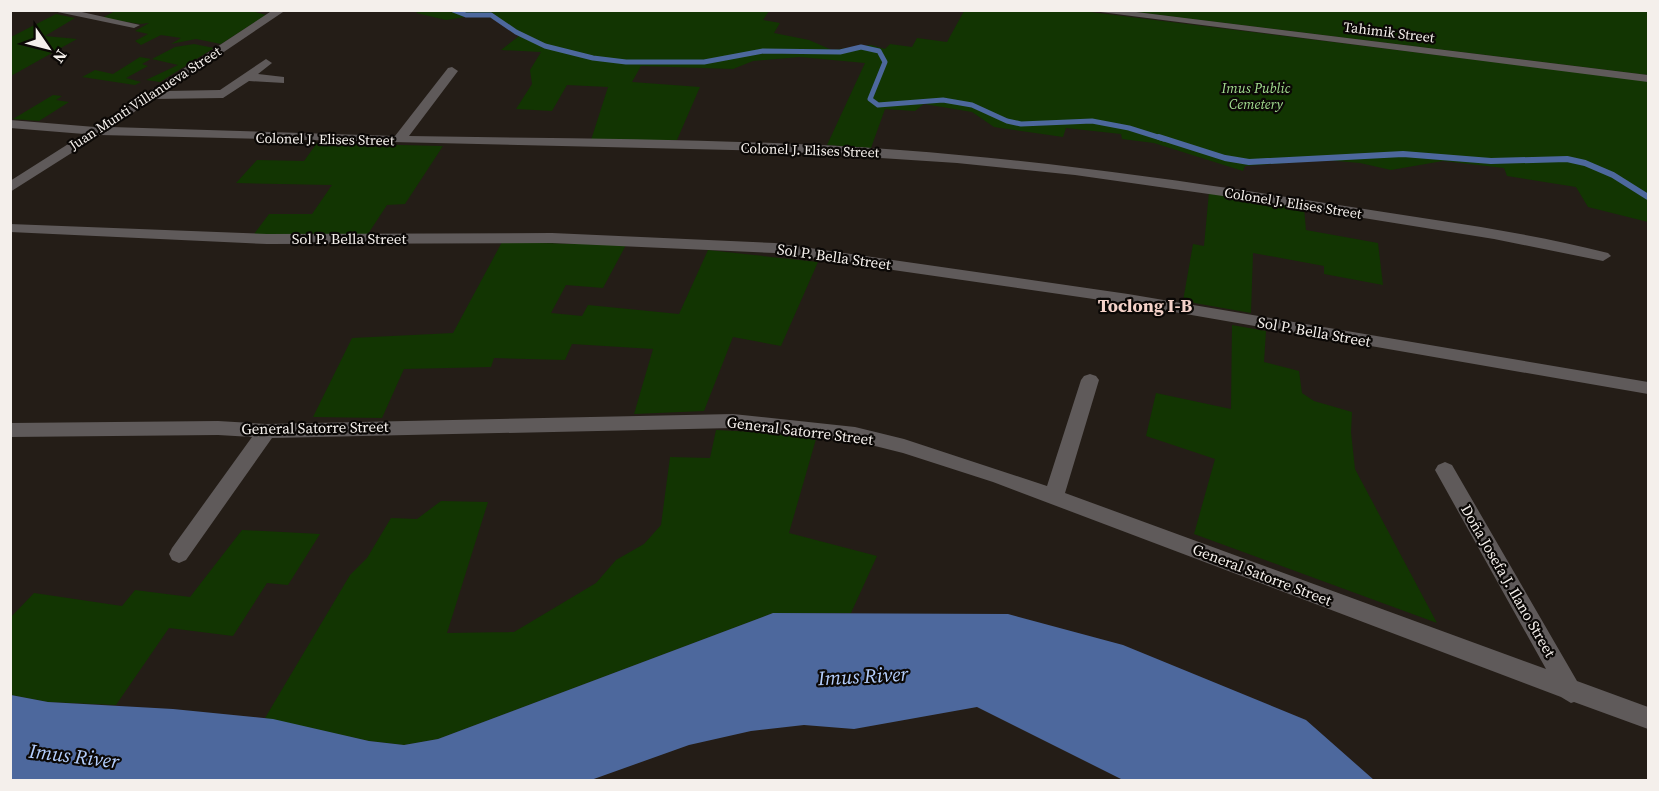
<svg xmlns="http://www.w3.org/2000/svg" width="1659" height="791" viewBox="0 0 1659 791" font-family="'Source Serif 4',serif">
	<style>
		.green { fill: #123502 }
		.water { fill: #4d689d }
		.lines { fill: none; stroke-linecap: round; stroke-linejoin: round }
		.stream-far1 { stroke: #4d689d; stroke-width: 5 }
		.stream { stroke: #4d689d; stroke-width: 6 }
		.minor { fill: #5f5a5a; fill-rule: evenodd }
		.labels { text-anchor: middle; stroke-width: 4.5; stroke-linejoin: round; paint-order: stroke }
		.far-street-label { font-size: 14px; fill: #f4efeb; stroke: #0b0806 }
		.far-park-label { font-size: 14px; font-style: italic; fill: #a3dd90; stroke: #0b0806 }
		.street-label { font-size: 15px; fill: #f4efeb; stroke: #0b0806 }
		.quarter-label { font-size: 18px; font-weight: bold; fill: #f4d2c9; stroke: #0b0806 }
		.near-water-label { font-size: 20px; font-style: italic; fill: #b5cffe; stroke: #0b0806 }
	</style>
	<rect width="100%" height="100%" fill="#241d17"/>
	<g class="green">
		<polygon points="117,10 249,10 266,15 221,44 196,39 171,44 181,38 161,35 141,45 135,41 148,34 135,31 149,23 140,24 102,18"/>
		<polygon points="421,10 769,11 763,20 780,23 774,33 809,40 832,50 871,45 885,49 890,44 912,47 917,38 947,42 964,11 1074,10 1648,81 1648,222 1588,207 1576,187 1507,176 1504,168 1443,161 1391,170 1360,163 1325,160 1245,166 1243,171 1154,143 1122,139 1121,134 1066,128 1063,137 994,127 972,112 924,104 915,111 885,109 871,148 827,145 865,63 800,57 753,61 733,69 641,66 632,82 700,87 677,140 591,140 608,87 567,85 552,111 516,109 532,84 530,70 541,52 501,50 519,36 492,17 477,15 446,20 416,13"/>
		<polygon points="1127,11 1648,11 1648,75"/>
		<polygon points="56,14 75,18 45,36 77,39 11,76 11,37"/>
		<polygon points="194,44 214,48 160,82 146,80 178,65 152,59 175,47"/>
		<polygon points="140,57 151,59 142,64 148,66 126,78 141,82 135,85 82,77 95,70 113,74"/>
		<polygon points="53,95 62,96 56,100 69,102 39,121 13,119"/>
		<polygon points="317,143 443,146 405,204 387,205 368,234 254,234 269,214 312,214 332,185 236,183 257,160 304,161"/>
		<polygon points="1209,192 1304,208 1306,230 1378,243 1383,285 1324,274 1324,266 1253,253 1251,313 1183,301 1193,244 1204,246"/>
		<polygon points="502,242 626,245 603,288 566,285 551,313 582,316 588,305 679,314 708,250 818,262 781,346 733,337 704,411 634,414 653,349 572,344 565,360 494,358 491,367 404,369 382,418 313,417 352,338 453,333"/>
		<polygon points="1232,325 1266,331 1264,362 1299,371 1302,393 1314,401 1352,412 1351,432 1355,469 1437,623 1194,534 1215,459 1146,436 1156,393 1231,409"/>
		<polygon points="716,430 773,433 816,439 789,533 877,556 851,613 773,613 438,739 404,745 369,741 265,718 350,575 367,558 391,518 417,519 441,501 488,502 447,633 514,632 596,583 616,560 644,544 661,525 670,457 710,458"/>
		<polygon points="242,530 320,534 288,585 267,583 233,636 169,628 116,705 48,702 11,695 10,618 34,593 122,606 135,590 190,597"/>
	</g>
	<polygon class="water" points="773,613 1008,614 1123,645 1306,720 1374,780 1123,780 977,707 854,729 804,725 751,731 689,745 591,780 11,780 11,695 48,702 173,709 273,719 369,741 404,745 438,739"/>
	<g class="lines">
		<polyline class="stream-far1" points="453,10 466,15 491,15 516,32 545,46 593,58 626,62 704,62 763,51 840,52 861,47 879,51 885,62 870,99 878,105 943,100 972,105 1007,121 1021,124 1092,121 1129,128 1164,139"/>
		<polyline class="stream" points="1159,137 1225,158 1249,162 1403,154 1491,161 1567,159 1585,163 1613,175 1648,197"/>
		<g class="minor">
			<polygon points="48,10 73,10 140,25 134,28"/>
			<path d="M273 10H286L166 91 220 90 266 59 272 63 258 74 284 77V83L249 81 223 98 154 99 111 127 395 136 448 68 452 67 458 71 409 136C572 139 737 138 900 150 1049 161 1198 183 1345 206 1433 220 1522 231 1608 253L1611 256 1603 261 1494 239 1251 200 1075 175 957 163 773 151 100 135 10 192V181L84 134 10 128V120L95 127Z"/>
			<polygon points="1085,10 1120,10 1648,75 1648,82"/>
			<polygon points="10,224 267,234 552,233 775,243 1128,294 1648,382 1648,394 1128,304 775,253 552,243 267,244 10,232"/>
			<polygon points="1090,374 1096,376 1099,380 1065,493 1546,669 1435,470 1438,465 1445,462 1452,465 1577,681 1648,707 1648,729 1574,702 1571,703 1561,697 993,482 903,453 855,441 733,428 272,438 186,560 179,563 172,560 169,554 172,548 252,437 218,435 10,437 10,423 218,421 267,424 733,414 855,427 904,439 1047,486 1081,380 1084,376"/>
		</g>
	</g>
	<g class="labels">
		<g class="far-street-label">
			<text transform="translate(1389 32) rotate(7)" y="5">Tahimik Street</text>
			<text transform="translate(145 98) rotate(-33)" y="5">Juan Munti Villanueva Street</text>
			<text transform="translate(325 139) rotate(1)" y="5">Colonel J. Elises Street</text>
			<text transform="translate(810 150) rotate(2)" y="5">Colonel J. Elises Street</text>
			<text transform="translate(1293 203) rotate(9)" y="5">Colonel J. Elises Street</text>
		</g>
		<g class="far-park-label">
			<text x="1256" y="93">Imus Public<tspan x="1256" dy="16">Cemetery</tspan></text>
		</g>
		<g class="street-label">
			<text x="349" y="244">Sol P. Bella Street</text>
			<text transform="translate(834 257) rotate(8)" y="5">Sol P. Bella Street</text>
			<text transform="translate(1314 332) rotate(10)" y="5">Sol P. Bella Street</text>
			<text transform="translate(315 428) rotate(-1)" y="5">General Satorre Street</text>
			<text transform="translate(800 431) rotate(7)" y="5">General Satorre Street</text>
			<text transform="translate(1262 575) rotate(21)" y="5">General Satorre Street</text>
			<text transform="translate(1508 581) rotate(60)" y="5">Doña Josefa J. Ilano Street</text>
		</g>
		<g class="quarter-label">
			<text x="1145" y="312">Toclong I-B</text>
		</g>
		<g class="near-water-label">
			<text transform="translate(863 676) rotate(-3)" y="7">Imus River</text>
			<text transform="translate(74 756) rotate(7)" y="7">Imus River</text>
		</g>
	</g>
	<rect width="1659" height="791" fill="none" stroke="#f4efeb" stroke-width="24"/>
	<g transform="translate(48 48) rotate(125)" stroke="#0b0806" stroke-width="4.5" paint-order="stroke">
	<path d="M0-4.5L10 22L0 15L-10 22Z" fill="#f4efeb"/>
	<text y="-9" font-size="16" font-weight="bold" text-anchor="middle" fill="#f4efeb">N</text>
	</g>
</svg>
